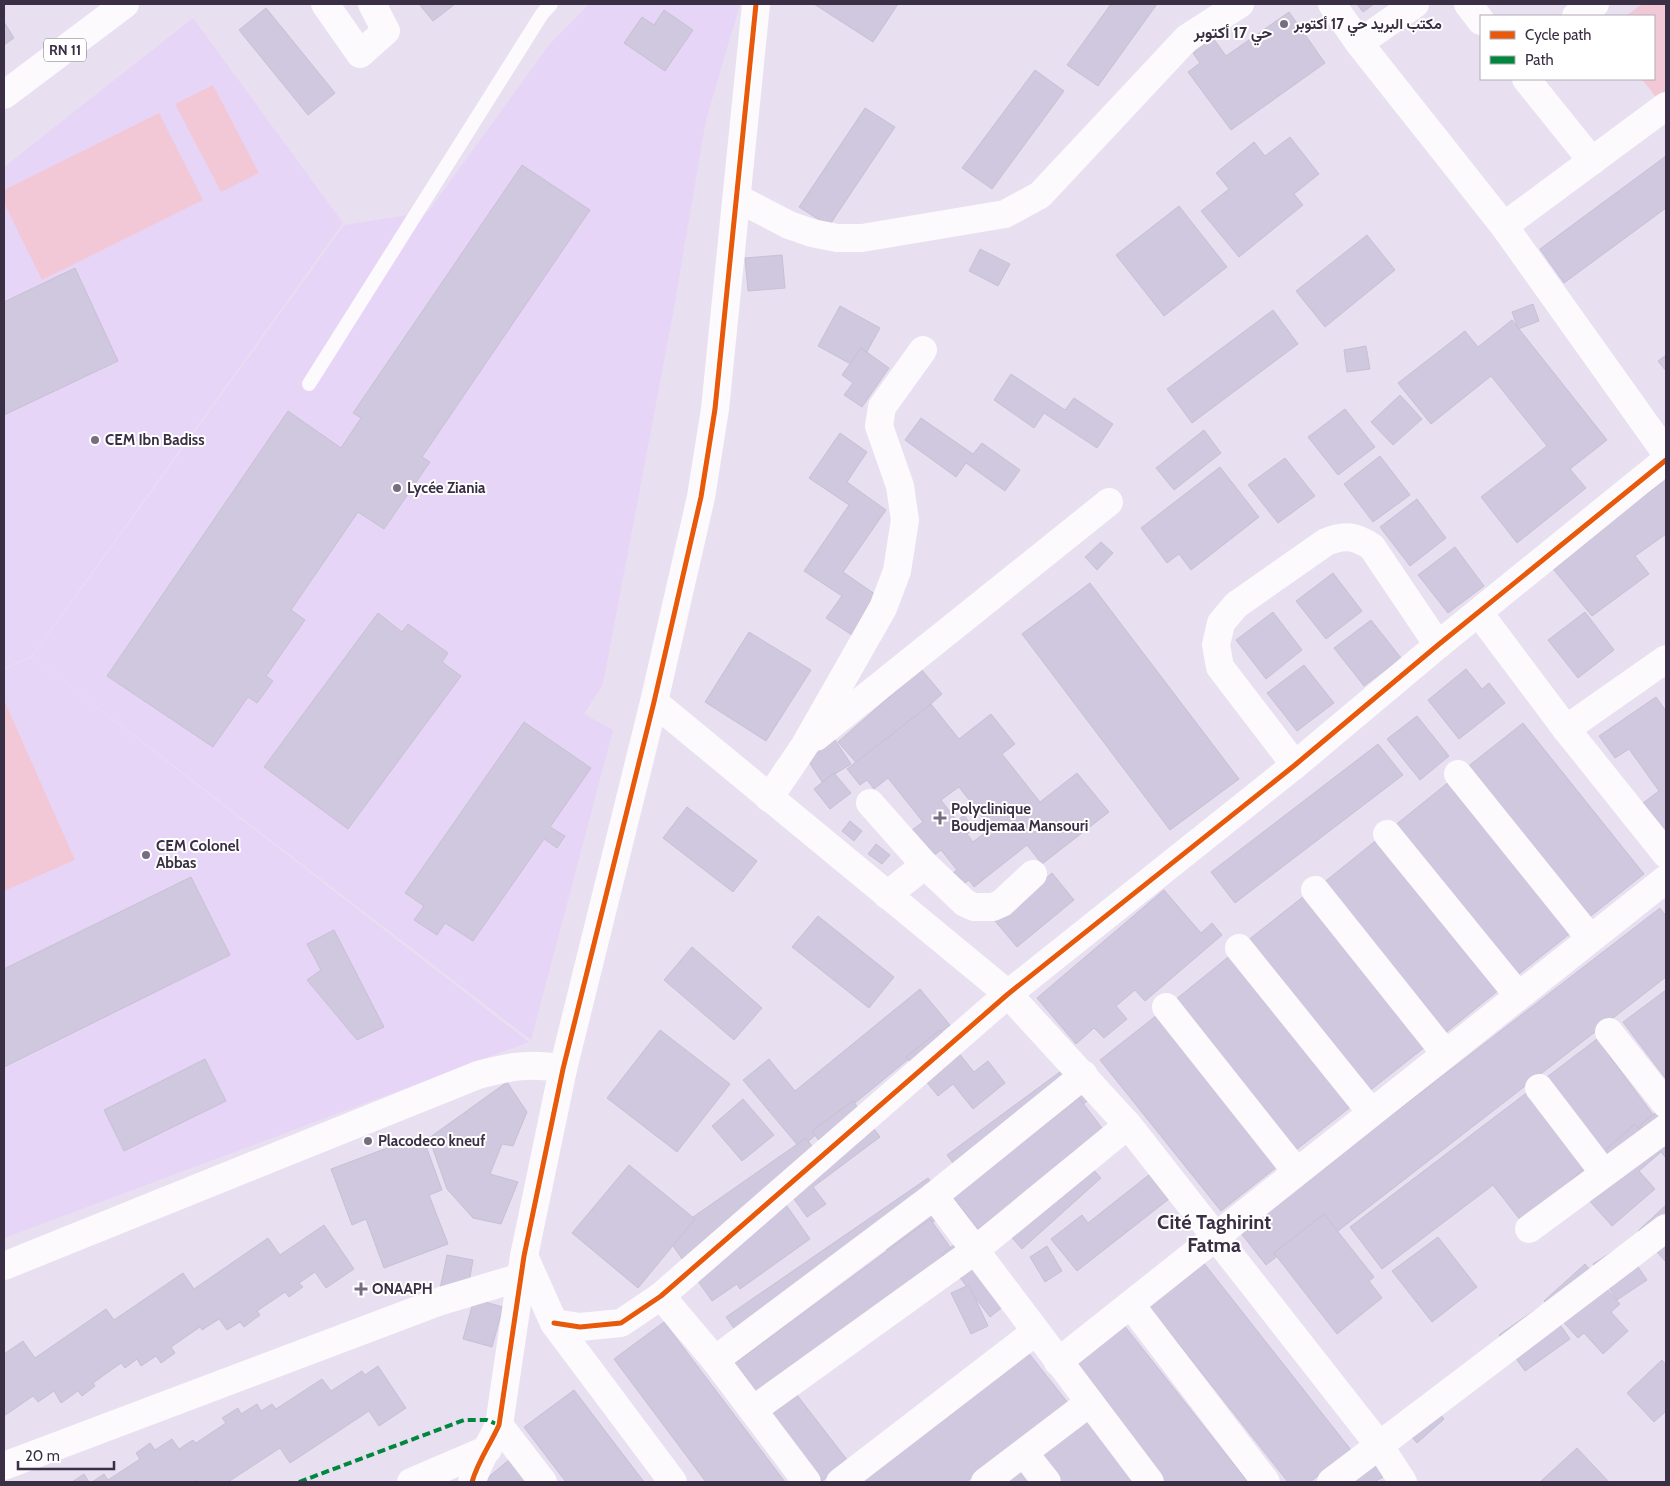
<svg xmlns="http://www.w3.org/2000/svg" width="1670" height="1486" viewBox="0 0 1670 1486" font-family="Cabin,Vazirmatn,sans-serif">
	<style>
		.built { fill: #e7d5f7 }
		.green { fill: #f2c8d6 }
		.building { fill: #cfc8de; stroke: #c6c1d3; fill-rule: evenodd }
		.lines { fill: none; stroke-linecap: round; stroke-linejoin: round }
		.service { stroke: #fcfafd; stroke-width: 14 }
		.minor { stroke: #fcfafd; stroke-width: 28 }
		.tertiary { stroke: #fcfafd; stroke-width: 28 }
		.primary { stroke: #fcfafd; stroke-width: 28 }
		.quiet { stroke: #00873e; stroke-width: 4; stroke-dasharray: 8 4; stroke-linecap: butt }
		.cycleway-casing { stroke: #fff; stroke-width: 8 }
		.cycleway { stroke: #e8590c; stroke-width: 5 }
		.poi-dot { fill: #776d81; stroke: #fff; stroke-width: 2 }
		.labels { text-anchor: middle; stroke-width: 4; stroke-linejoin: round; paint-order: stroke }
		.shield { fill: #fff; stroke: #756d7c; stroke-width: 1 }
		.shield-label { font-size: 14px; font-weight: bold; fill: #3a2f44 }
		.poi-label { font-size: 15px; font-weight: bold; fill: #3a2f44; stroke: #fff; text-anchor: start }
		.neighbourhood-label { font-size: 16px; font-weight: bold; fill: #3a2f44; stroke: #fff }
		.district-label { font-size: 20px; font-weight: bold; fill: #3a2f44; stroke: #fff }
	</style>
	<rect width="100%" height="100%" fill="#e8dff1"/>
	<g class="built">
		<polygon points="589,4 740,4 706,120 672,319 603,684 584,714 613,730 531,1040 32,657 344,225 428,212 549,45"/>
		<polygon points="193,18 343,223 32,656 4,668 4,167"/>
		<polygon points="32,657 529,1042 4,1238 4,669"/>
	</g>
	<g class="green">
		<polygon points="1642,4 1666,4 1666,100 1661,104 1642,79 1654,79 1654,16 1626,16"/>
		<polygon points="213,85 259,173 221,192 175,104"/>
		<polygon points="159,113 203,200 42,280 4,203 4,190"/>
		<polygon points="4,700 75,860 4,891"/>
	</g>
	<g class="building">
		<polygon points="419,4 455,4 433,21"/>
		<polygon points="814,4 898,4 873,42"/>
		<polygon points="1111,4 1157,4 1098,86 1067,65"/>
		<polygon points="1357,4 1374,4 1363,12"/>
		<polygon points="266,8 335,93 308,115 239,30"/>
		<polygon points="664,10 693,30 665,71 624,43 642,17 654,25"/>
		<polygon points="1289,12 1325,63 1231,130 1188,72 1200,63 1193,53 1213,38 1226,56"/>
		<polygon points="4,22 14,38 4,45"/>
		<polygon points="1035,70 1064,91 992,189 962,168"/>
		<polygon points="865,108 895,127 829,226 799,207"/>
		<polygon points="1290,137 1319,174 1294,194 1303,205 1239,257 1201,211 1229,189 1216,173 1254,142 1265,156"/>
		<polygon points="1666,156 1666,208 1564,283 1540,249"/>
		<polygon points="522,165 590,210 422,457 430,462 384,529 358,512 291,610 305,620 266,676 273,681 257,703 248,697 213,747 107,676 288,411 341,448 361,418 353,413"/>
		<polygon points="1179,206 1227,267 1164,316 1116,255"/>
		<polygon points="1367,235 1395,270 1325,327 1296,291"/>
		<polygon points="980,249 1010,264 998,286 969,271"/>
		<polygon points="782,255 785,288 748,291 745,258"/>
		<polygon points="75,268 118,361 4,415 4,302"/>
		<polygon points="1533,304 1539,321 1518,329 1512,312"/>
		<polygon points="840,306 880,328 858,368 818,346"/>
		<polygon points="1273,310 1298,344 1192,423 1167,389"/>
		<polygon points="1512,320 1607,440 1570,469 1586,488 1517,543 1481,497 1547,446 1491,376 1431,424 1398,383 1465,331 1478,347"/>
		<polygon points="1366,346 1370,369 1347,372 1344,350"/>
		<polygon points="861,348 889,368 862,407 844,395 853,383 842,375"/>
		<polygon points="1666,355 1666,371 1658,361"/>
		<polygon points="1011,374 1065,410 1074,398 1113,424 1097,448 1044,413 1034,428 994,400"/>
		<polygon points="1400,395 1422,419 1393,445 1371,422"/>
		<polygon points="1345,409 1375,447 1338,475 1308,437"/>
		<polygon points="921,418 973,454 982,443 1020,470 1005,491 966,463 956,477 905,440"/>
		<polygon points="1204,430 1221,453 1174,490 1156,468"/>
		<polygon points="840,433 867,452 847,482 886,510 843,572 882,599 855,637 826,618 842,596 804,571 849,505 809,478"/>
		<polygon points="1380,456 1410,495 1373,522 1344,484"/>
		<polygon points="1285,458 1315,496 1278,523 1248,485"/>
		<polygon points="1220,467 1259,517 1191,570 1179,554 1167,563 1141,528"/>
		<polygon points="1666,480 1666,534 1635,556 1649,574 1592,616 1549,564"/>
		<polygon points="1417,499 1446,538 1410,566 1380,527"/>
		<polygon points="1101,542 1113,553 1097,570 1085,557"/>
		<polygon points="1455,547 1484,586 1448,613 1418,575"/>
		<polygon points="1333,573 1362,611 1326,639 1296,601"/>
		<polygon points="1090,583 1239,779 1170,830 1022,634"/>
		<polygon points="1273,612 1302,650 1266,679 1236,640"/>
		<polygon points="1585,612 1614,650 1578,678 1548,640"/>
		<polygon points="378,613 402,632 408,624 448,653 442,662 461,676 348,829 264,767"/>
		<polygon points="1371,620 1401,658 1364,686 1334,648"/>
		<polygon points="749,632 811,670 766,741 705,702"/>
		<polygon points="1304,665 1334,703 1297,731 1267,693"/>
		<polygon points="921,669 942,694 860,767 838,742"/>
		<polygon points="1466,669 1482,689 1489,683 1505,703 1459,739 1428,700"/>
		<polygon points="1656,697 1666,711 1666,836 1643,803 1659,791 1629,749 1615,758 1599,736"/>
		<path d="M931 704 959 739 991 714 1015 744 1002 754 1040 802 1077 773 1109 812 1042 864 1027 845 974 887 969 880 957 889 947 877 957 870 941 850 933 856 912 830 923 822 888 778 874 789 867 780 860 785 847 769ZM959 787 991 828 973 842 967 834 974 829 964 815 957 821 941 800Z"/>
		<polygon points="1417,716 1449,756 1420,780 1387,739"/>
		<polygon points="524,722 591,768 550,827 565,836 557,848 544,839 473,941 445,923 437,935 414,920 424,906 405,893"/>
		<polygon points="1523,723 1644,874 1587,919 1466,768"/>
		<polygon points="835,740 851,764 822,782 807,759"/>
		<polygon points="1378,744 1403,775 1235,903 1211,872"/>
		<polygon points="834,773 851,793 830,809 814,789"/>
		<polygon points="1450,781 1572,932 1515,977 1393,827"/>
		<polygon points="687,807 757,861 733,892 663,838"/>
		<polygon points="850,821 862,831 854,841 842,831"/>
		<polygon points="1379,838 1500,989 1444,1034 1322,884"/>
		<polygon points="876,844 890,855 882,864 868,854"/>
		<polygon points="1052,873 1074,900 1017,947 995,921"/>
		<polygon points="191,877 230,955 4,1067 4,969"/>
		<polygon points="1164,890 1201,933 1212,923 1222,935 1145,1001 1135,990 1116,1006 1127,1019 1104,1038 1094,1028 1076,1044 1037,998"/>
		<polygon points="1304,896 1425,1047 1368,1092 1247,941"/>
		<polygon points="1660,908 1666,916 1666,977 1334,1234 1323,1221 1266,1265 1240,1232"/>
		<polygon points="818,916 894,977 869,1008 792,947"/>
		<polygon points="334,930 384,1027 357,1040 307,980 321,970 307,944"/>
		<polygon points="692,947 762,1008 734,1040 664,980"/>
		<polygon points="1232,954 1353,1105 1296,1150 1175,1000"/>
		<polygon points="920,989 950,1025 800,1148 743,1080 769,1059 795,1091"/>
		<polygon points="1666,990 1666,1079 1623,1022"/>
		<polygon points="1157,1015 1278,1166 1221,1211 1100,1060"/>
		<polygon points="660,1030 730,1084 677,1152 607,1098"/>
		<polygon points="940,1030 974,1072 988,1061 1005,1083 973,1109 953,1084 938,1096 906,1057"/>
		<polygon points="1597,1039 1657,1120 1607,1158 1547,1077"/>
		<polygon points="205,1059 226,1101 124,1151 104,1110"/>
		<polygon points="1072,1063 1096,1095 1079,1107 1068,1092 1027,1122 1037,1136 1022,1147 1014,1136 962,1175 947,1155"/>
		<polygon points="507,1082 527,1112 513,1146 502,1144 490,1174 518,1182 501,1224 473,1218 447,1189 429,1138"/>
		<polygon points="1529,1091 1593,1174 1525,1226 1493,1185 1382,1269 1350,1227"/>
		<polygon points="1079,1098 1105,1132 978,1229 952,1196"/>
		<polygon points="743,1099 774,1135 742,1161 712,1126"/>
		<polygon points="853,1101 880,1137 813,1187 826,1204 807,1217 786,1188 830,1156 812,1131"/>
		<polygon points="1666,1104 1666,1158 1640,1125"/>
		<polygon points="1635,1124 1661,1152 1639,1171 1655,1189 1612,1226 1571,1180"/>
		<polygon points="422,1135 442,1190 429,1195 448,1244 384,1268 366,1219 352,1225 331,1169"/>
		<polygon points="806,1138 822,1160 777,1192 810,1239 740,1289 737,1284 712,1301 666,1236"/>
		<polygon points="1075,1150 1101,1178 1022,1249 994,1218 1012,1202 1027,1219 1030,1191"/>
		<polygon points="629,1165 695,1219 638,1288 572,1233"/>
		<polygon points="1150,1174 1169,1199 1077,1271 1051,1239 1082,1215 1088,1223"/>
		<polygon points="928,1178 950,1210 920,1231 924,1237 893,1258 880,1241 740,1337 726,1317"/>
		<polygon points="1666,1205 1666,1262 1638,1231"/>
		<polygon points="1324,1214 1374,1277 1369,1281 1382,1298 1337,1334 1274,1253"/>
		<polygon points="930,1219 953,1251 757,1395 734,1364"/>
		<polygon points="324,1225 354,1269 326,1288 315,1272 299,1283 303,1287 289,1297 285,1292 257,1311 260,1315 244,1327 240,1322 227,1330 219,1319 202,1330 200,1327 171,1347 175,1353 161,1363 156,1356 141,1366 137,1359 125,1368 121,1363 93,1383 95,1386 82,1396 78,1391 61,1403 54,1391 38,1402 33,1396 4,1416 4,1354 23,1341 35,1358 106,1309 114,1320 183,1273 194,1289 268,1238 280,1255"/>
		<polygon points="966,1236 1014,1298 990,1317 942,1254"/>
		<polygon points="1438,1237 1477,1287 1432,1322 1392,1271"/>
		<polygon points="1623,1245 1647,1280 1617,1300 1593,1264"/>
		<polygon points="1047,1246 1062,1271 1045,1282 1030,1257"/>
		<polygon points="447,1255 473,1260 467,1294 440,1289"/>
		<polygon points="1203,1262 1351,1450 1310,1482 1288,1482 1148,1305"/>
		<polygon points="1585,1264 1620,1304 1611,1312 1628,1331 1603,1354 1584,1333 1578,1338 1544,1301"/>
		<polygon points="969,1285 988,1326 971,1334 951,1293"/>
		<polygon points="474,1299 503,1307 492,1347 463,1339"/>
		<polygon points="1545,1303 1570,1339 1525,1371 1499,1335"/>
		<polygon points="664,1322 785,1482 706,1482 614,1359"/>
		<polygon points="1123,1324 1248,1482 1159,1482 1068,1367"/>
		<polygon points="1027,1351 1068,1403 966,1482 858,1482"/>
		<polygon points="1662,1360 1666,1365 1666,1411 1654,1422 1627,1393"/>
		<polygon points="378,1366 406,1408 379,1426 369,1411 290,1463 280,1448 228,1482 197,1482 196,1480 193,1482 92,1482 104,1474 108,1480 140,1459 136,1453 150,1443 155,1450 172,1439 179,1449 193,1440 196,1443 226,1423 222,1418 238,1408 241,1414 257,1404 261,1411 272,1404 276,1409 322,1379 331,1391 362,1371 365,1375"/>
		<polygon points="574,1390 644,1482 566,1482 524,1427"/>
		<polygon points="797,1395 848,1461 822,1481 772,1414"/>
		<polygon points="1423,1395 1444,1419 1417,1443 1396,1419"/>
		<polygon points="1086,1417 1135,1482 1057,1482 1036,1454"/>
		<polygon points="1378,1443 1394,1471 1374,1482 1334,1482"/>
		<polygon points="1577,1448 1609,1482 1540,1482"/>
		<polygon points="521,1450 537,1470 522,1482 489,1482 486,1479"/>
		<polygon points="1020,1472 1027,1482 1005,1482"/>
		<polygon points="84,1474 89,1482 72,1482"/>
	</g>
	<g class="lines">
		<polyline class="service" points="309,384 542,14 551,4"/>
		<g class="minor">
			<polyline points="325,4 360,54 386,31 372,4"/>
			<polyline points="1332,4 1359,43 1504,226 1666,453"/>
			<polyline points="1468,4 1481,21"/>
			<polyline points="1576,16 1595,4"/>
			<polyline points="1359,43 1415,4"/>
			<polyline points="1526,79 1592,161"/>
			<polyline points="737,198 789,225 812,233 837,238 862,238 1005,214 1040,195 1187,38 1240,4"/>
			<polyline points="1504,226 1666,106"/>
			<polyline points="654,702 1008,994 1128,1125 1379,1445 1403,1482"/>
			<polyline points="1566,729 1666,659"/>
			<polyline points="816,737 1109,502"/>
			<path d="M1295 765 1220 667 1216 645 1221 623 1236 605 1326 542C1344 534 1356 536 1372 547L1438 645"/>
			<polyline points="1458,774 1590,938"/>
			<polyline points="769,798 805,745 883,608 897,571 905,520 900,486 879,426 882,407 923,350"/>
			<polyline points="870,803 925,865 965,903 974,907 993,907 1002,903 1033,874"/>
			<polyline points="1387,834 1518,995"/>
			<polyline points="1315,890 1445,1053"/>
			<polyline points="887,895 925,865"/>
			<polyline points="1239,948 1371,1112"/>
			<polyline points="1166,1007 1296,1171"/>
			<polyline points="1609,1032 1666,1104"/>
			<polyline points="1539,1088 1604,1173"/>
			<polyline points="934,1196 1150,1482"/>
			<polyline points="1529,1229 1666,1128"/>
			<polyline points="524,1256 554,1323 673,1482"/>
			<path d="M4 1266 478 1075C507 1067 533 1062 563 1069"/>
			<polyline points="661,1296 715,1360 807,1482"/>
			<polyline points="1131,1305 1266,1482"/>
			<polyline points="554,1323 580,1327 621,1323 661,1296 1008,994 1295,765 1438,645 1666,460"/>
			<polyline points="715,1360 934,1196 1084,1075"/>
			<polyline points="1058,1362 1666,879"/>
			<polyline points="753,1410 974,1251 1128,1125"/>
			<polyline points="499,1425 543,1482"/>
			<polyline points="1024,1453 1047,1482"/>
			<polyline points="4,1466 441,1301 521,1277"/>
			<polyline points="411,1482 488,1449"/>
			<path d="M472 1482C478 1461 490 1445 499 1425L524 1256 563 1069 654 702 701 497 715 409 756 4"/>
			<polyline points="840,1482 1035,1332"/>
			<polyline points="985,1482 1089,1403"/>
			<polyline points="1331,1482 1666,1228"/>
		</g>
		<polyline class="tertiary" points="1479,613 1566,729 1666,854"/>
		<polyline class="primary" points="4,95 125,4"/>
		<polyline class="quiet" points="299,1482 464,1420 487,1420 499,1425"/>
		<defs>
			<g id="cycleway">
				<polyline points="554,1323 580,1327 621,1323 661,1296 1008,994 1295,765 1438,645 1666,460"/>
				<path d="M472 1482C478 1461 490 1445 499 1425L524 1256 563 1069 654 702 701 497 715 409 756 4"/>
			</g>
		</defs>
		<use href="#cycleway" class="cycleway-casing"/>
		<use href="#cycleway" class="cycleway"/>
	</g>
	<g class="poi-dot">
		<circle cx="1284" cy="24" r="5"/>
		<circle cx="95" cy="440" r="5"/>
		<circle cx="397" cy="488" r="5"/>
		<path d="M937.5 810.5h5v5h5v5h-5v5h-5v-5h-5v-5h5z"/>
		<circle cx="146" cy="855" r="5"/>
		<circle cx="368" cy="1141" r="5"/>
		<path d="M358.5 1281.5h5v5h5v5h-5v5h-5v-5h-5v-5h5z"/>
	</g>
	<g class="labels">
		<rect class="shield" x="44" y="38.5" width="42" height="23" rx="4"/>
		<g class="shield-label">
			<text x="65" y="55">RN 11</text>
		</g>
		<g class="poi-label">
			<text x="1294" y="29">مكتب البريد حي 17 أكتوبر</text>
			<text x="105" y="445">CEM Ibn Badiss</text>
			<text x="407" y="493">Lycée Ziania</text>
			<text x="951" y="814">Polyclinique<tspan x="951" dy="17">Boudjemaa Mansouri</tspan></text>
			<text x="156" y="851">CEM Colonel<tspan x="156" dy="17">Abbas</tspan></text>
			<text x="378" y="1146">Placodeco kneuf</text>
			<text x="372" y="1294">ONAAPH</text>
		</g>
		<g class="neighbourhood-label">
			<text x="1233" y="38">حي 17 أكتوبر</text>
		</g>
		<g class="district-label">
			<text x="1214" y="1229">Cité Taghirint<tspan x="1214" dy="23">Fatma</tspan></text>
		</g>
	</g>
	<rect width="1670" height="1486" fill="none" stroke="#3a2f44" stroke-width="10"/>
	<rect x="1480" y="15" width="175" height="65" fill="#ffffff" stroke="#b0acb4"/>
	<rect x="1490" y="31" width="25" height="8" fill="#e8590c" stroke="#b0acb4"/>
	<text x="1525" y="40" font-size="15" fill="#3a2f44">Cycle path</text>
	<rect x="1490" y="56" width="25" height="8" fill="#00873e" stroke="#b0acb4"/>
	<text x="1525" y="65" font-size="15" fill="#3a2f44">Path</text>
	<path d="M18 1461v8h96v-8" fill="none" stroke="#3a2f44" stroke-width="2.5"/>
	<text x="25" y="1461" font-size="15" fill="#3a2f44" stroke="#ffffff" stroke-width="4" paint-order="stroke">20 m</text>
</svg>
